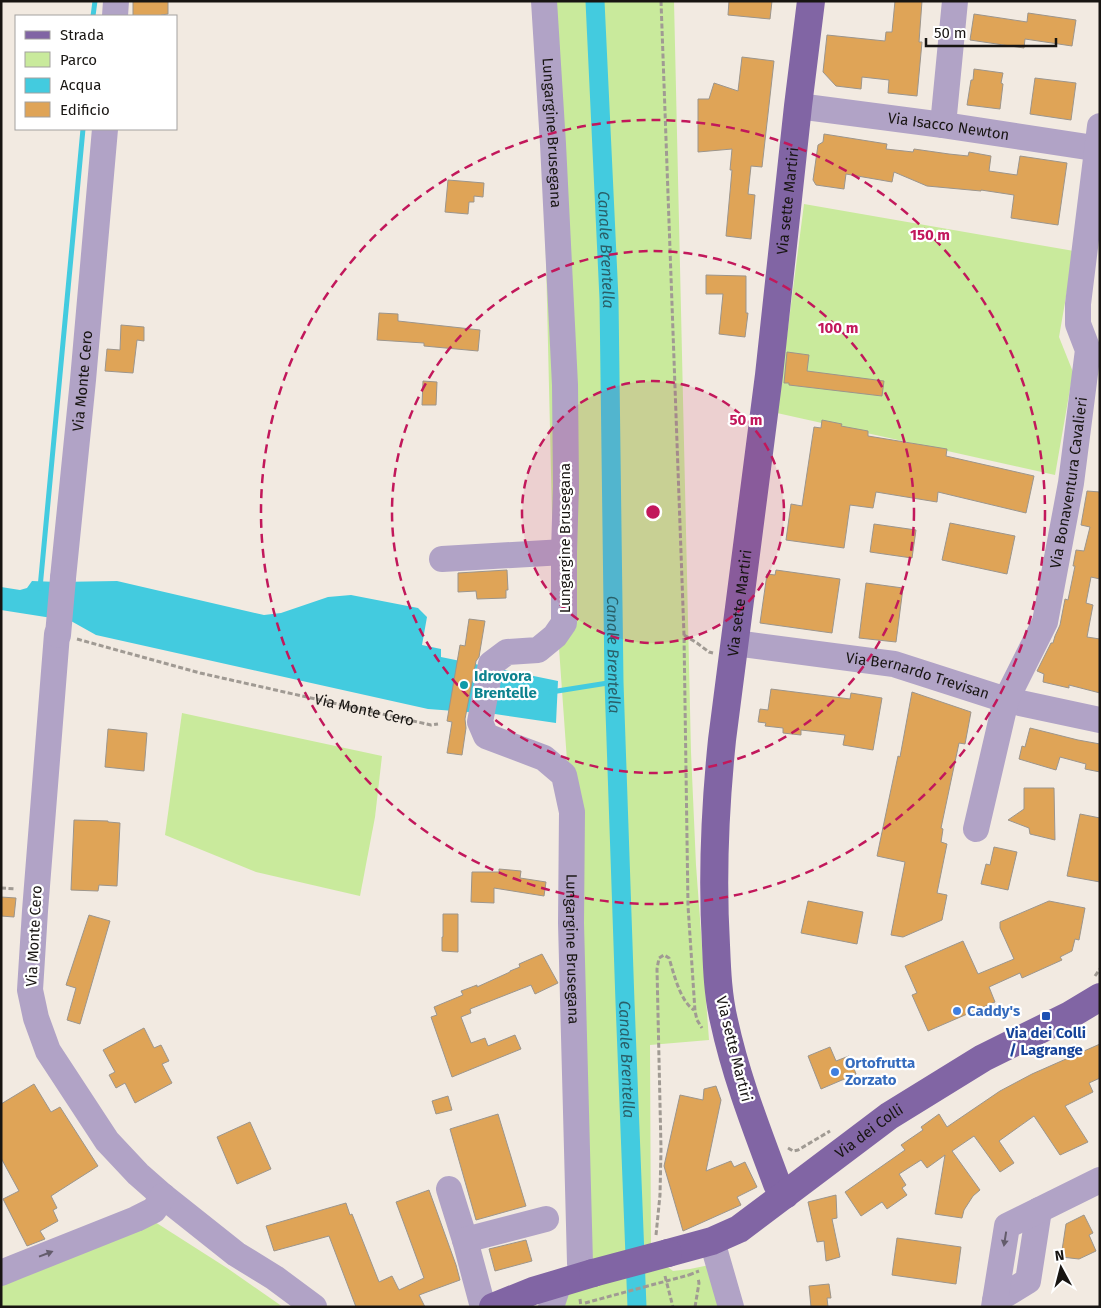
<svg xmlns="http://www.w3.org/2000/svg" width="1101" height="1308" viewBox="0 0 1101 1308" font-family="'Fira Sans',sans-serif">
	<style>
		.green { fill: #c9ea9c }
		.water { fill: #43cbdf }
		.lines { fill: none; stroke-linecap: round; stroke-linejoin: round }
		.stream { stroke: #43cbdf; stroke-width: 5 }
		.canal { stroke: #43cbdf; stroke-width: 19 }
		.building { fill: #dfa457; stroke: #9c958c }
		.path { stroke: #a09a93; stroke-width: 3; stroke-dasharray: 5 2.5; stroke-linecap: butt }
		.minor { stroke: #b1a3c6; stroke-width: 26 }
		.major { stroke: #8165a4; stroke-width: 28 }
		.path-bridge { stroke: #a09a93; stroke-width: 3; stroke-dasharray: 5 2.5; stroke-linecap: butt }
		.minor-bridge { stroke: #b1a3c6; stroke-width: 26 }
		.major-bridge { stroke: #8165a4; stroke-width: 28 }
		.oneway { fill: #645c6c }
		.ring { fill: none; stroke: #c2185b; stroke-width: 2.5; stroke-dasharray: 9 6 }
		.culture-dot { fill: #0f9aa8; stroke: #fff; stroke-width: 2 }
		.shop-dot { fill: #3f7fe0; stroke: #fff; stroke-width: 2 }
		.transit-dot { fill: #1a4fb4; stroke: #fff; stroke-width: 2 }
		.labels { text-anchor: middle; stroke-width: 4.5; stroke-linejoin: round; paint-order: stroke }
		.street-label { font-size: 15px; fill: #181512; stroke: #fff }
		.culture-label { font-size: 15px; font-weight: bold; fill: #0d838f; stroke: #fff; text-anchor: start }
		.shop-label { font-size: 15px; font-weight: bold; fill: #366cbe; stroke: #fff; text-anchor: start }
		.transit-label { font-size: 15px; font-weight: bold; fill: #164399; stroke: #fff }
		.water-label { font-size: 16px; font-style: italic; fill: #295f68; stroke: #fff }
		.centre { fill: #c2185b; stroke: #fff; stroke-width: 2.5 }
		.ring-label { font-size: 15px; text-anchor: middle; font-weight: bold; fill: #c2185b; stroke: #fff; stroke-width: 4.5; stroke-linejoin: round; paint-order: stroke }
	</style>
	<rect width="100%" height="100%" fill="#f2eae1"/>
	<g class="green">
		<polygon points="534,1 674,1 691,752 696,865 709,1040 650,1045 651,1254 673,1271 690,1269 729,1261 734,1307 564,1307 573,1275 568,775 559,648 554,600 545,217"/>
		<polygon points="804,204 1074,251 1059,337 1073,372 1055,475 777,413"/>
		<polygon points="182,713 382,756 375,817 360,896 256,872 165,835"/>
		<polygon points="155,1222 227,1268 283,1307 1,1307 1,1282"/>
	</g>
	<polygon class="water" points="32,581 58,582 117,581 264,615 281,613 328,597 351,595 418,608 427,617 422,645 441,649 441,657 558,681 556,723 495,714 428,709 96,635 71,621 1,610 1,587 20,590 27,588"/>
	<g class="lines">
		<g class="stream">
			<polyline points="93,16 95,1"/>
			<polyline points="40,588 83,129"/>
			<polyline points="551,692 614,682"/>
		</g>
		<path class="canal" id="s1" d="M595 1 609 299 614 682 625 1002 637 1307"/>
	</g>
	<g class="building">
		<polygon points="133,1 168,1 168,14 161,15 161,16 133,16"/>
		<polygon points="729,1 772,1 770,19 728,15"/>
		<polygon points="895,1 922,1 919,42 922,42 917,96 888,93 889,80 862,77 861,89 836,86 823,72 827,35 885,41 886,32 892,32"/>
		<polygon points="1028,13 1076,20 1072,46 1025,39 1024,48 970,40 974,14 1027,22"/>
		<polygon points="742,57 774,61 762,167 751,166 748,194 755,195 751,239 726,236 732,170 730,170 732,149 698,152 698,99 709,99 714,83 738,91"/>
		<polygon points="974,69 1003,73 1001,83 1003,84 1000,109 967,105 971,80 973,80"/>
		<polygon points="1035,78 1076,83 1071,120 1030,114"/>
		<polygon points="824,134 887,144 886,149 913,152 914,149 949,154 968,156 969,152 991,156 989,171 1017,175 1020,156 1067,163 1058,225 1011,218 1014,195 981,190 981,191 927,186 894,172 892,182 846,174 844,189 816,185 813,180 818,145 823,142"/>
		<polygon points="448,180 484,183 483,197 474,196 474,202 469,202 468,214 445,212"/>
		<polygon points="706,275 746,276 746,313 748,313 745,337 719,334 723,294 706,294"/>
		<polygon points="379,313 398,314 398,321 480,330 478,351 424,346 424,343 377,340"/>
		<polygon points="121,325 144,327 144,341 137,340 133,373 105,371 107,349 120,350"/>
		<polygon points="787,352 809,355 807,371 884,381 882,396 789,385 789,383 784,383"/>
		<polygon points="423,381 437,382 436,405 422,405"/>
		<polygon points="822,420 842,424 841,426 868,431 868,436 947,449 946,456 1034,476 1026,513 938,492 937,502 876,492 873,508 850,505 844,548 786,540 791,504 802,506 814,427 821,428"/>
		<polygon points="1087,491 1100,492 1100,579 1091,577 1086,603 1093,605 1087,637 1100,639 1100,693 1069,685 1069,688 1043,682 1044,674 1037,671 1051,643 1053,643 1055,636 1060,625 1065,599 1068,600 1075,566 1073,566 1076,550 1084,551 1090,527 1081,525"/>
		<polygon points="950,523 1015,536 1007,574 942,560"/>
		<polygon points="874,524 916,530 912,558 870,552"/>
		<polygon points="507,570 508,590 506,590 506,598 477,599 476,591 458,592 458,573"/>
		<polygon points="776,570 840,579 832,633 760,623 767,574 775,575"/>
		<polygon points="866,583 903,588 896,642 859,638"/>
		<polygon points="469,619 485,621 479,657 476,661 465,719 466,728 462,755 447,753 452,722 447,721 460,645 465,646"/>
		<polygon points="771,689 850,699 851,693 882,698 873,750 843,745 845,735 801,730 801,735 783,733 783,728 765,726 766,723 758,722 760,709 768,710"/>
		<polygon points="912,692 971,712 965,744 959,743 941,828 943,829 941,842 947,844 937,893 947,895 942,920 903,937 891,935 905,862 877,856 898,756 900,757"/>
		<polygon points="1030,728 1078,740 1100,744 1100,772 1085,769 1086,764 1060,757 1056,770 1019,759 1022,746 1025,747"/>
		<polygon points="108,729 147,733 144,771 105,767"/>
		<polygon points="1024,788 1054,788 1055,840 1030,834 1029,828 1008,820 1024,809"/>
		<polygon points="1080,814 1100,818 1100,882 1067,876"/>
		<polygon points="74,820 108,821 108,822 120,823 117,886 99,885 98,891 71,890"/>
		<polygon points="994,847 1017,852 1008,890 981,884 986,864 990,865"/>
		<polygon points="499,869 521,871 520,878 546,882 544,896 494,888 494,903 471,902 472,872 499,872"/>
		<polygon points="1,897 16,898 14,917 1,916"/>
		<polygon points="808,901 863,912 857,944 801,933"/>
		<polygon points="1049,901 1085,908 1079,940 1075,939 1072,951 1060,957 1062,960 1022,978 1020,973 989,987 995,1002 928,1031 912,995 917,993 905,966 963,941 978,974 1014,959 1000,928 1000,922"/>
		<polygon points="443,914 458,914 458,952 442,951 442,937 443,937"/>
		<polygon points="89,915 110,921 80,1024 67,1020 76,988 66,985"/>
		<polygon points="542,954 558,983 535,994 531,985 470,1009 471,1013 461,1017 471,1043 485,1038 488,1046 515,1035 521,1049 452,1077 431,1017 437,1015 434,1007 463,995 461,991 477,985 477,987 510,972 510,971 520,967 519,964"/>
		<polygon points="144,1028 154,1048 161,1045 169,1061 162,1064 172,1083 135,1103 125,1083 116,1088 109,1075 115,1072 103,1050"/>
		<polygon points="1100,1044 1100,1078 1089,1083 1093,1092 1065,1106 1088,1142 1060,1155 1034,1116 999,1141 1014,1163 1000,1172 974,1136 952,1151 980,1190 973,1196 964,1210 962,1218 935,1214 945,1155 927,1168 921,1160 899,1174 906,1185 902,1188 907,1195 887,1209 882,1202 861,1216 845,1192 905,1150 901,1145 923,1130 921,1127 939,1114 947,1127 1000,1091 1032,1074"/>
		<polygon points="830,1047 836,1061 849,1056 856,1074 821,1089 808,1056"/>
		<polygon points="34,1084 51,1112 60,1107 98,1166 51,1196 57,1208 53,1210 58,1221 40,1231 45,1239 27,1246 3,1199 19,1191 1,1158 1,1104"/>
		<polygon points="716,1086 721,1100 706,1171 731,1161 734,1167 745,1162 757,1187 737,1197 741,1205 683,1231 664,1166 680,1095 703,1100 704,1089"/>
		<polygon points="448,1096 452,1110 436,1114 432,1101"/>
		<polygon points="498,1114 526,1206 476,1220 450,1129"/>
		<polygon points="250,1122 271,1169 237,1184 217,1137"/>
		<polygon points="429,1190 456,1265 460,1280 419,1295 425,1307 356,1307 329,1236 274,1251 266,1226 346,1203 350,1215 352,1214 379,1282 392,1276 399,1290 424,1278 396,1202"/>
		<polygon points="836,1195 837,1218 832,1219 840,1257 826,1261 824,1241 817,1242 808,1202"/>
		<polygon points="1084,1215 1093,1233 1089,1235 1096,1251 1079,1259 1061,1257 1066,1224"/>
		<polygon points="897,1238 961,1247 956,1284 892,1275"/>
		<polygon points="526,1240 532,1261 495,1271 489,1249"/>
		<polygon points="829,1284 831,1298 827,1298 828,1307 811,1307 809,1286"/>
	</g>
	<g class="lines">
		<g class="path">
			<polyline points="661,1 684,635 688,906 695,1011 697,1020 702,1028"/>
			<polyline points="684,635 697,643 709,652 713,653"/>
			<path id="s2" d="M77 639 200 673 431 725 438 724"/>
			<polyline points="1,888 16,889"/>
			<polyline points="1095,976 1100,969"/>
			<polyline points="788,1148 793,1151 798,1150 830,1131"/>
			<path d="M656 1235 660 1195 661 1149 657 969 659 958 664 955 669 958C674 974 680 1001 694 1010"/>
			<polyline points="689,1275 699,1271"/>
			<polyline points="665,1276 673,1307"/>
			<polyline points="580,1299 581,1307"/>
			<polyline points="585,1303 644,1287"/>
			<polyline points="695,1307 699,1283 698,1278"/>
		</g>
		<g class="minor">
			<path id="s3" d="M544 1 553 144 565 385 566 486 564 552V623L555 636 538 650 507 652 491 664 480 722 486 736 544 758 564 775 572 812 571 923 580 1263 584 1276"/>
			<polyline points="115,16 116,1"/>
			<path id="s4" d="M798 106 943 125 1100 149"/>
			<polyline points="943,125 955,1"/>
			<polyline points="442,559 564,552"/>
			<path id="s5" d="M63 578 83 380 105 129"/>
			<polyline points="57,634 35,911 30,990 36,1018 48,1051 107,1141 138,1174 163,1196 236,1254 275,1278 314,1307"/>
			<path id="s6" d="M735 643 894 664 1006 700 1100 720"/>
			<path id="s7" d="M976 829 1006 700 1045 622 1071 483 1088 350 1078 324V304L1100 126"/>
			<polyline points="449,1189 465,1240"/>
			<polyline points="712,1241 731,1307"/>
			<polyline points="1,1273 18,1266 136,1219 154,1210 163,1196"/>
			<polyline points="995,1301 1028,1281 1039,1210"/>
			<polyline points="483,1307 465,1240 546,1219"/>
			<polyline points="551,1307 559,1283"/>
			<polyline points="994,1307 1007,1226 1100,1180"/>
		</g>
		<g class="major">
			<path id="s8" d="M785 1195 777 1184C757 1130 736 1077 724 1021 718 996 717 970 716 945 712 877 715 808 722 740L769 375 798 106 811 1"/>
			<path id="s9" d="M668 1253 712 1241 739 1229 889 1116 983 1058 1070 1015 1100 997"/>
			<polyline points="493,1307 533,1291 593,1273"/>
		</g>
		<polyline class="path-bridge" points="644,1287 689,1275"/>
		<polyline class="minor-bridge" points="58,635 63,578"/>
		<polyline class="major-bridge" points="593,1273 668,1253"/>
	</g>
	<defs><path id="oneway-solid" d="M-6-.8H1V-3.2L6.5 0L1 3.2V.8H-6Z" transform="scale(1.25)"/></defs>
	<g class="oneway">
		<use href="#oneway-solid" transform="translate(1005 1239) rotate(99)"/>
		<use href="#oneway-solid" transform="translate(46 1254) rotate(-21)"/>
	</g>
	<circle cx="653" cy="512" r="131" fill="#c2185b" fill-opacity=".12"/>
	<g class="ring">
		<circle cx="653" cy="512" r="131"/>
		<circle cx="653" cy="512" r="261"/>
		<circle cx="653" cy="512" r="392"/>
	</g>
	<circle class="culture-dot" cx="464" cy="685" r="5"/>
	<g class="shop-dot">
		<circle cx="957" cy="1011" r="5"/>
		<circle cx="835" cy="1072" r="5"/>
	</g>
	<rect class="transit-dot" x="1041" y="1011" width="10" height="10" rx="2.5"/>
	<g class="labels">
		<g class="street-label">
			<text dy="5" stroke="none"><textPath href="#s4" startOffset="152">Via Isacco Newton</textPath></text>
			<text dy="5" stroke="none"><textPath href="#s3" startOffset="132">Lungargine Brusegana</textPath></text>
			<text dy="5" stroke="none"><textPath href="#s8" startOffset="1010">Via sette Martiri</textPath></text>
			<text dy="5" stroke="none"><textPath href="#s5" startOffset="198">Via Monte Cero</textPath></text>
			<text dy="5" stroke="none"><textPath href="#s7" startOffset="361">Via Bonaventura Cavalieri</textPath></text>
			<text transform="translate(565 538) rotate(-90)" y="5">Lungargine Brusegana</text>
			<text dy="5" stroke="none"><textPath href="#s8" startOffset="605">Via sette Martiri</textPath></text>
			<text dy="5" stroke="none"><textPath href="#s6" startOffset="186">Via Bernardo Trevisan</textPath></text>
			<text dy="5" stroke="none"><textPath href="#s2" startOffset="296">Via Monte Cero</textPath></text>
			<text transform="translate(34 936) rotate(-87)" y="5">Via Monte Cero</text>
			<text dy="5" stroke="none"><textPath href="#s3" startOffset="1049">Lungargine Brusegana</textPath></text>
			<text transform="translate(734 1049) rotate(76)" y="5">Via sette Martiri</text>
			<text dy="5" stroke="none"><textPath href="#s9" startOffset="238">Via dei Colli</textPath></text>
		</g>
		<g class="culture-label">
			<text x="474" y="681">Idrovora<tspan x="474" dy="17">Brentelle</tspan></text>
		</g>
		<g class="shop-label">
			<text x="967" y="1016">Caddy's</text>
			<text x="845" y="1068">Ortofrutta<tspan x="845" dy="17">Zorzato</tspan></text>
		</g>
		<g class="transit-label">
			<text x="1046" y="1038">Via dei Colli<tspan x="1046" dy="17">/ Lagrange</tspan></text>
		</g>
		<g class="water-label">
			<text dy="6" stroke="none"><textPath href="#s1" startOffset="249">Canale Brentella</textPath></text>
			<text dy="6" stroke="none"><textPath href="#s1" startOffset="654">Canale Brentella</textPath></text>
			<text dy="6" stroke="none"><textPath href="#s1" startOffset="1059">Canale Brentella</textPath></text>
		</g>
	</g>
	<circle cx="653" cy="512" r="8" class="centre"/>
	<g class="ring-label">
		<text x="930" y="240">150 m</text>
		<text x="838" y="333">100 m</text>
		<text x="746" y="425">50 m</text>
	</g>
	<rect width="1101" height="1308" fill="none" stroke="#181512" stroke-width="5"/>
	<rect x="15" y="15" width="162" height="115" fill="#ffffff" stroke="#a3a1a0"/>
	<rect x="25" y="31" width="25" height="8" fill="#8165a4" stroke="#a3a1a0"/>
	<text x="60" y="40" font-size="15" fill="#181512">Strada</text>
	<rect x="25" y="52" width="25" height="15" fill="#c9ea9c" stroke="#a3a1a0"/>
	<text x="60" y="65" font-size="15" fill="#181512">Parco</text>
	<rect x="25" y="78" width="25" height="15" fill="#43cbdf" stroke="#a3a1a0"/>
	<text x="60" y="90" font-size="15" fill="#181512">Acqua</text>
	<rect x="25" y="102" width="25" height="15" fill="#dfa457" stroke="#a3a1a0"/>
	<text x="60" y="115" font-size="15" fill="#181512">Edificio</text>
	<g transform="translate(1061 1268) rotate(353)" stroke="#ffffff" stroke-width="4" paint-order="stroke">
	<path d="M0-4L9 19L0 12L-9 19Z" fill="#181512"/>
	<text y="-8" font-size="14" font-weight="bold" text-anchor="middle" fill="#181512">N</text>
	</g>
	<path d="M926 38v8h130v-8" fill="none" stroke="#181512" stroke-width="2.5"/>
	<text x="934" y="38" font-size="15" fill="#181512" stroke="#ffffff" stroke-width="4" paint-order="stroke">50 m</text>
</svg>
